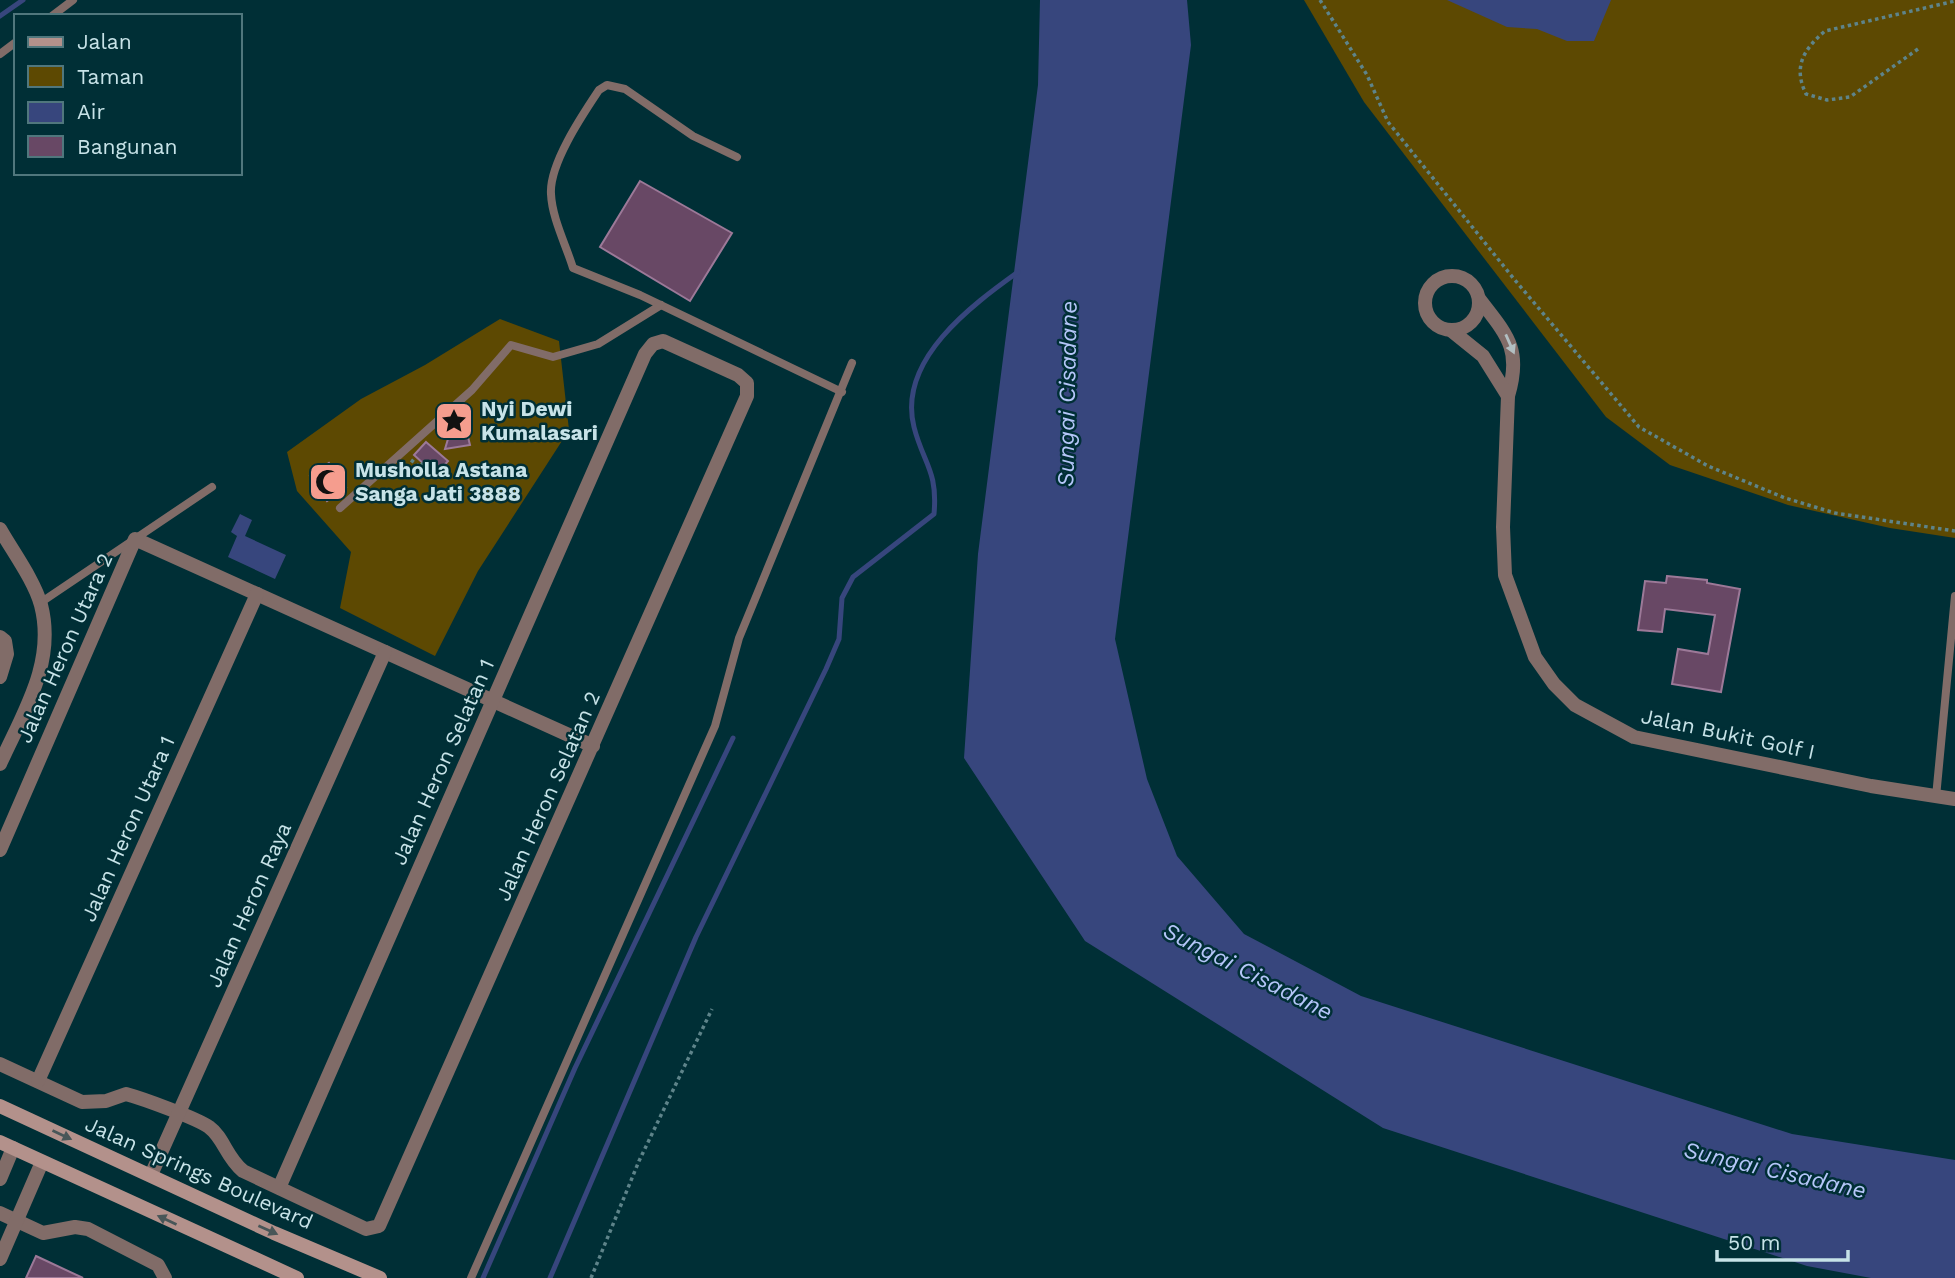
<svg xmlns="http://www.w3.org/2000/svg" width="1955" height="1278" viewBox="0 0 1955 1278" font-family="'Work Sans',sans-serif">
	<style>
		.green { fill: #5d4902 }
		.water { fill: #37467d }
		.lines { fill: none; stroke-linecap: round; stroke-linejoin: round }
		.stream { stroke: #37467d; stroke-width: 5 }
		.building { fill: #684865; stroke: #9c7998; stroke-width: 2 }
		.path { stroke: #5e848a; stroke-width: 3.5; stroke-dasharray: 3.5 3.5; stroke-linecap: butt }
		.service { stroke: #816c68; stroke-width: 8 }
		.minor { stroke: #816c68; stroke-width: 14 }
		.secondary { stroke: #b3918b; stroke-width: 14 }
		.oneway { fill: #b2bfc2 }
		.oneway2 { fill: #485658 }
		.labels { text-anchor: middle; stroke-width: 5; stroke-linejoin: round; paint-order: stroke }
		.poi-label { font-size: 21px; font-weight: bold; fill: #c7e3e8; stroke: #002f36; text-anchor: start }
		.street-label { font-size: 21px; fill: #c7e3e8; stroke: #002f36 }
		.water-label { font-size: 23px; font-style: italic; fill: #b5c6f9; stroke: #002f36 }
	</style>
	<rect width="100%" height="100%" fill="#002f36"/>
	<g class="green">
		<polygon points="1304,0 1955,0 1955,538 1890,528 1788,505 1670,465 1606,417 1364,102"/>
		<polygon points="500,319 559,341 569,430 478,571 435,656 340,608 351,552 297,491 287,452 361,399 425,365"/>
	</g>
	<g class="water">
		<polygon points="1040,0 1187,0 1191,45 1115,639 1147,779 1177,856 1244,934 1361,996 1792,1134 1955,1160 1955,1278 1871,1278 1807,1266 1383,1128 1085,941 964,758 978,554 1038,85"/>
		<polygon points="1447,0 1611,0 1594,41 1567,41 1537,29 1507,27"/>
		<polygon points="240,514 252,520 245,536 286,555 275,579 228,557 237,536 231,532"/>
	</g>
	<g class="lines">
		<g class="stream">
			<polyline points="0,16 23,0"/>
			<polyline points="483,1278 575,1068 733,738"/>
			<path d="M550 1278 696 937 826 669 839 639 842 598 853 577 934 514C938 470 923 463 914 427 897 360 972 305 1018 272"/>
		</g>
	</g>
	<g class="building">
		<polygon points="640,181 732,233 690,301 600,247"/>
		<polygon points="464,421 470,445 445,449 451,429"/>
		<polygon points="426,442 448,461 436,475 414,455"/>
		<polygon points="329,463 346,487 327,501 310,476"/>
		<polygon points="1667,576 1707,580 1707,583 1740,589 1721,692 1672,684 1678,649 1708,654 1715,615 1665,609 1662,632 1638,630 1645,581 1666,583"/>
		<polygon points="36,1256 83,1278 26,1278"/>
	</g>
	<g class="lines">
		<g class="path">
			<polyline points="1320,0 1367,75 1388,122 1514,279 1639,427 1708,466 1785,498 1835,513 1955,531"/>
			<path d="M1918 49 1850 97 1827 100 1806 94C1793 67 1803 50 1825 31L1955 1"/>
			<polyline points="411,460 420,467 423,463"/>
			<polyline points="591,1278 639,1161 712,1009"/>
		</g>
		<g class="service">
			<polyline points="52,16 73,0"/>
			<polyline points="0,54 16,42"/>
			<path d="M737 157 693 136 625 89 607 85 599 90C583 114 549 164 551 194 552 218 566 245 573 268L640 295 842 392"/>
			<polyline points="340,508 472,390 511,345 553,357 598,344 661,305"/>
			<polyline points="40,603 212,487"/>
			<polyline points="1936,797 1955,596"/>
			<polyline points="471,1278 715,726 739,638 852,363"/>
		</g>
		<g class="minor">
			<circle cx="1452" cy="303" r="27"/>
			<path d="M1480 300C1507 335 1522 349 1508 396L1503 527 1505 575 1535 657 1554 684 1575 705 1634 737 1871 786 1955 799"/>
			<polyline points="1452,331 1483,356 1508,396"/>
			<path d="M0 529C13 552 34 580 41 605 56 663 23 713 0 764"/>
			<polyline points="0,637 5,641 7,654 0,677"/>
			<polyline points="0,850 135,539 593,746"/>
			<path d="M0 1064 82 1102 106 1101 126 1094C144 1099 196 1118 209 1127 224 1138 226 1157 243 1171L366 1229 379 1226 747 396V383L738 375 663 341 653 344 645 354 279 1188"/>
			<polyline points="38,1081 257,594"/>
			<polyline points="151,1175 385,652"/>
			<polyline points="0,1179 13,1148"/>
			<polyline points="0,1213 43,1233 75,1227 88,1229 158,1265 165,1278"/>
			<polyline points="0,1259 42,1162"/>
		</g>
		<g class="secondary">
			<polyline points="0,1106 274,1233 380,1278"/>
			<polyline points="0,1142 297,1278"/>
		</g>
	</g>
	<defs><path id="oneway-solid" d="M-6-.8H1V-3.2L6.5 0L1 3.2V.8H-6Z" transform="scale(1.75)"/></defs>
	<use class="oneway" href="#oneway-solid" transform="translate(1510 344) rotate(66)"/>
	<g class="oneway2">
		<use href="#oneway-solid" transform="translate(62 1135) rotate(25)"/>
		<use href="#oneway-solid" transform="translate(167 1220) rotate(-155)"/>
		<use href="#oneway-solid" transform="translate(268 1230) rotate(24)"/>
	</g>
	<defs>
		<symbol id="sight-square" viewBox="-11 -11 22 22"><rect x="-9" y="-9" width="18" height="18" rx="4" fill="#f59d8e" stroke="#002f36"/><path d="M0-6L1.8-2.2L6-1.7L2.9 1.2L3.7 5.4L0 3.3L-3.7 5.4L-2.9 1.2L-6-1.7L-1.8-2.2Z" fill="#111"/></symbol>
		<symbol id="mosque-square" viewBox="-11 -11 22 22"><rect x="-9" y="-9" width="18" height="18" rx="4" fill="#f59d8e" stroke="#002f36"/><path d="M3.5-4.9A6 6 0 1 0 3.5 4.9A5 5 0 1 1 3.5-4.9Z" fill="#111"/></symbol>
	</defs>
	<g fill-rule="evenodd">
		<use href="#sight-square" x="432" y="399" width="44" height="44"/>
		<use href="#mosque-square" x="306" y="460" width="44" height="44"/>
	</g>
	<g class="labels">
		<g class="poi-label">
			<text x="481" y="416">Nyi Dewi<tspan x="481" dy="24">Kumalasari</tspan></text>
			<text x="355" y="477">Musholla Astana<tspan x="355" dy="24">Sanga Jati 3888</tspan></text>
		</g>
		<g class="street-label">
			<text transform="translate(65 648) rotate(-66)" y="7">Jalan Heron Utara 2</text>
			<text transform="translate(1728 734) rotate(12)" y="7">Jalan Bukit Golf I</text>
			<text transform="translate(443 762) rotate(-66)" y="7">Jalan Heron Selatan 1</text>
			<text transform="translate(548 796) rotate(-66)" y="7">Jalan Heron Selatan 2</text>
			<text transform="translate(128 829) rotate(-66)" y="7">Jalan Heron Utara 1</text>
			<text transform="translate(249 905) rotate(-66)" y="7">Jalan Heron Raya</text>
			<text transform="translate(199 1173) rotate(24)" y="7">Jalan Springs Boulevard</text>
		</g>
		<g class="water-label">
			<text transform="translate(1067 394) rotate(-89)" y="8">Sungai Cisadane</text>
			<text transform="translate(1248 971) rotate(27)" y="8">Sungai Cisadane</text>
			<text transform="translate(1775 1170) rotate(13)" y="8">Sungai Cisadane</text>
		</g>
	</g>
	<rect x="14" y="14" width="228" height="161" fill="#002f36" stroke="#50777d" stroke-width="2"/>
	<rect x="28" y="37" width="35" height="10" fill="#b3918b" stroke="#50777d" stroke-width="2"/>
	<text x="77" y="49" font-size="21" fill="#c7e3e8">Jalan</text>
	<rect x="28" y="66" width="35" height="21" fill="#5d4902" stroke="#50777d" stroke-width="2"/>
	<text x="77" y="84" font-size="21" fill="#c7e3e8">Taman</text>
	<rect x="28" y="102" width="35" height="21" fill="#37467d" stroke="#50777d" stroke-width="2"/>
	<text x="77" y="119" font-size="21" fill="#c7e3e8">Air</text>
	<rect x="28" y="136" width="35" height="21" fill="#684865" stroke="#50777d" stroke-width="2"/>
	<text x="77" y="154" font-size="21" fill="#c7e3e8">Bangunan</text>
	<path d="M1717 1250v10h131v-10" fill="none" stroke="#c7e3e8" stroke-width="3.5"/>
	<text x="1728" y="1250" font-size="21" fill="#c7e3e8" stroke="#002f36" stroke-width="5" paint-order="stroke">50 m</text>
</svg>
